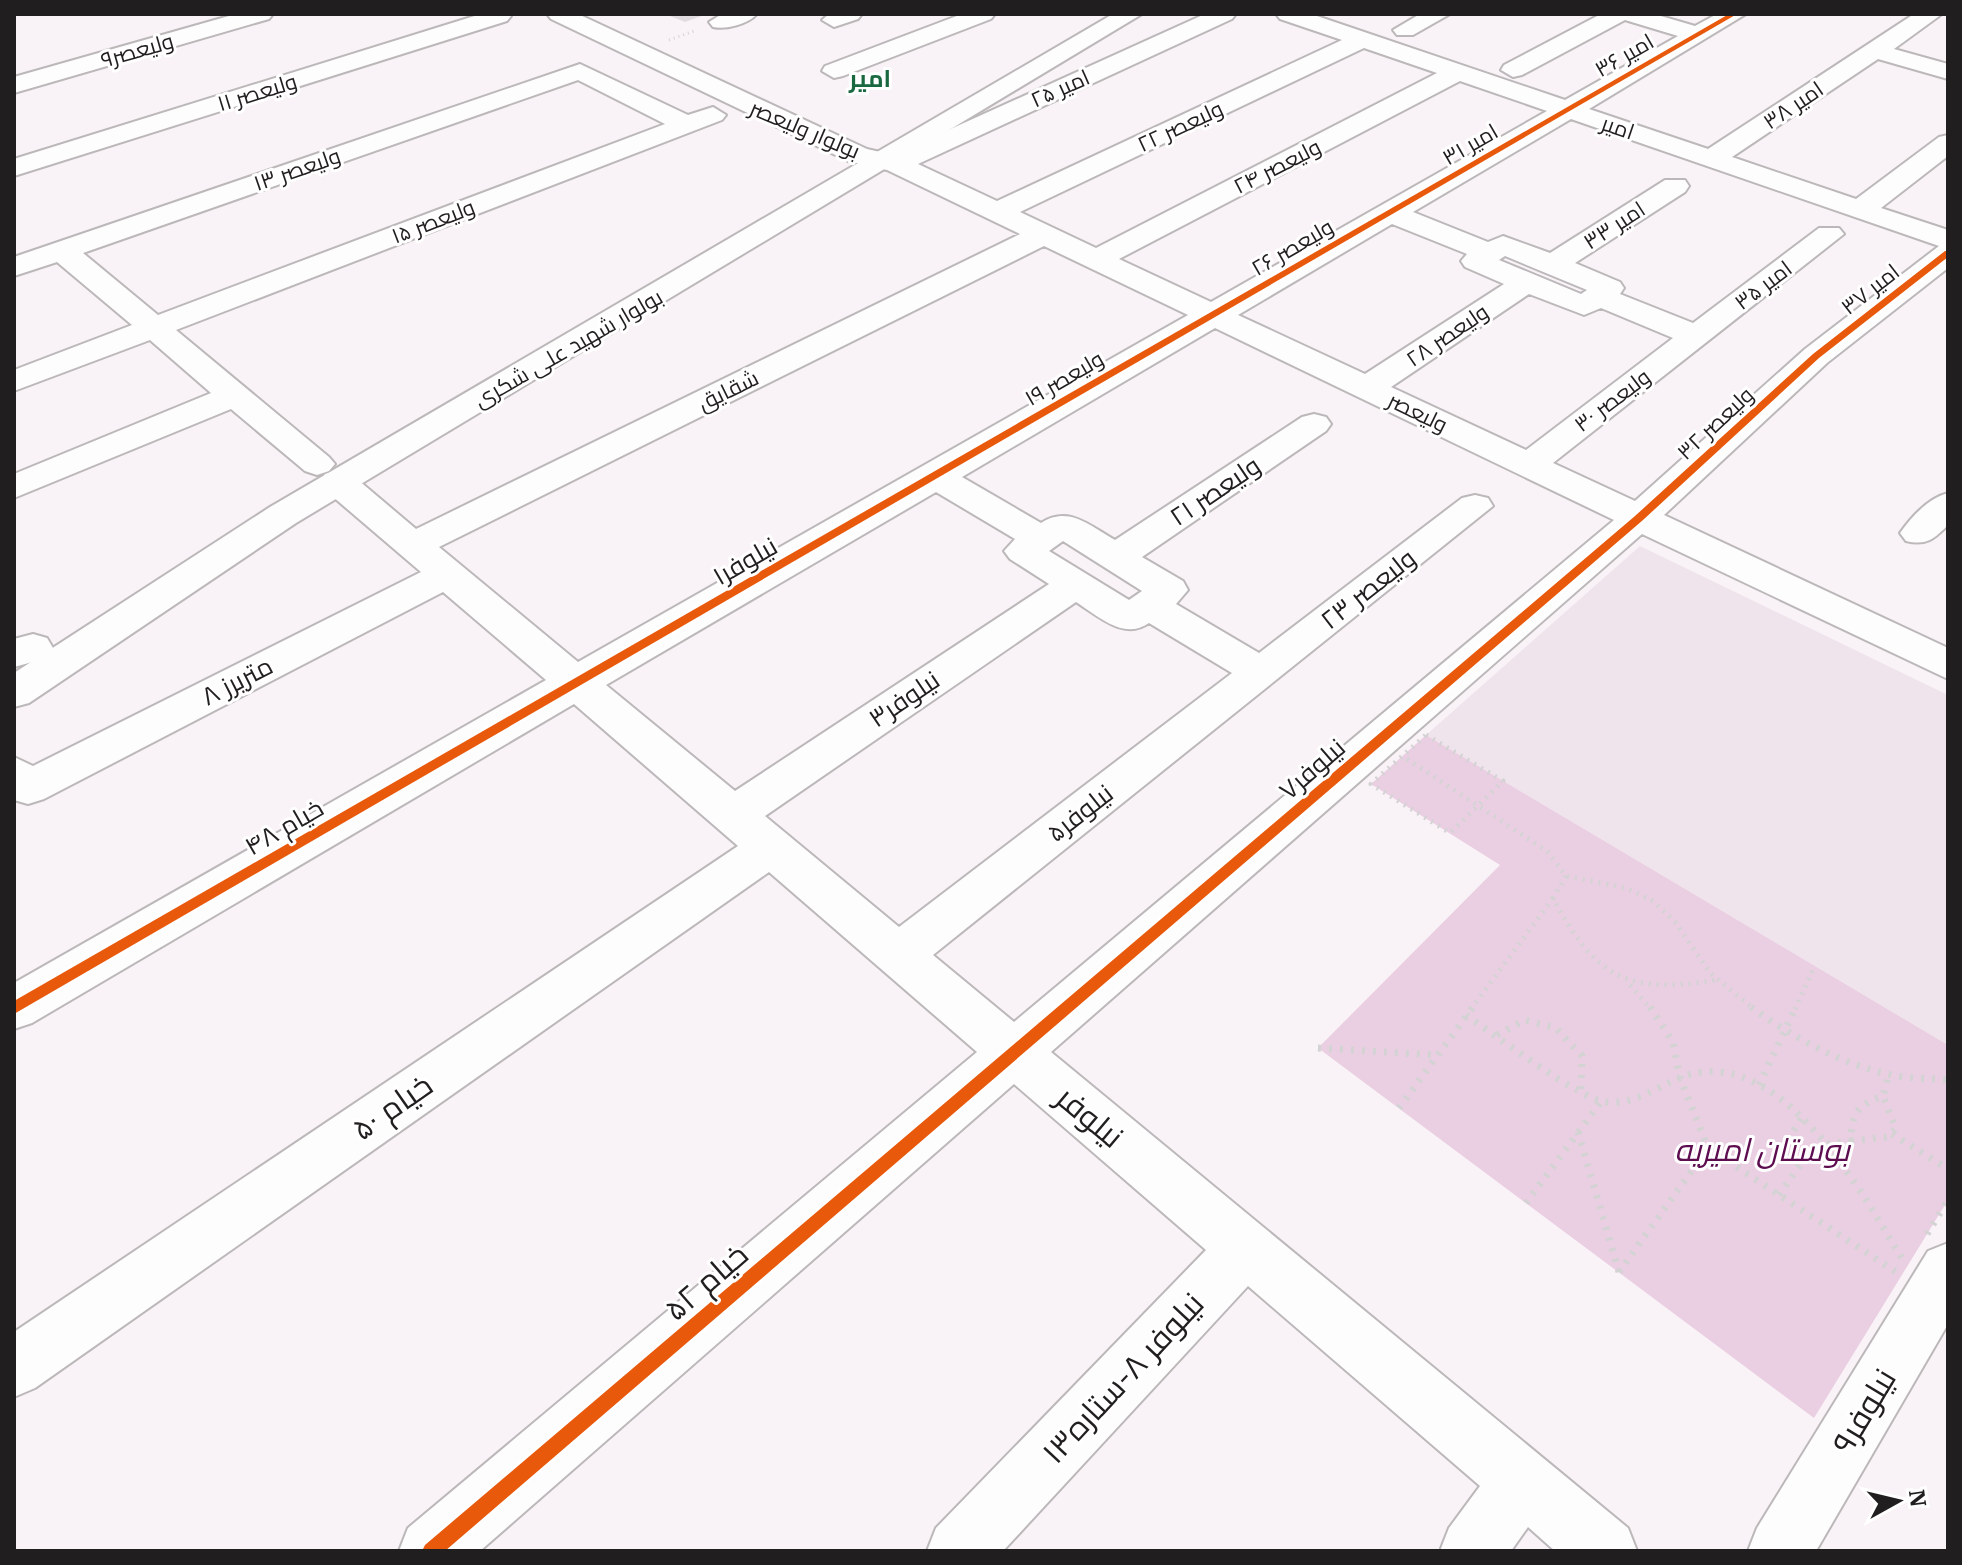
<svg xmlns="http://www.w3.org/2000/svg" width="1962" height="1565" viewBox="0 0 1962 1565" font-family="'IBM Plex Serif',Cairo,serif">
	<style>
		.built { fill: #efe4ec }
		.green { fill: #eacfe2 }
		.building { fill: #e0dcdf }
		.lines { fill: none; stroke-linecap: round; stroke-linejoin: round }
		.minor-casing { stroke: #bcb8ba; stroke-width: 4 }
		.major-casing { stroke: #bcb8ba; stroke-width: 4 }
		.path-far2 { stroke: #d4d3d4; stroke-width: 3; stroke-dasharray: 1 4; stroke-linecap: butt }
		.path-far1 { stroke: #d4d3d4; stroke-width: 5; stroke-dasharray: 2 6; stroke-linecap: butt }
		.path { stroke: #d4d3d4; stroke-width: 7; stroke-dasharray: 3 8; stroke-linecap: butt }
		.minor { fill: #fefdfe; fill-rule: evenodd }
		.major { fill: #fefdfe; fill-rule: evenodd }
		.cycleway-casing { stroke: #fff; stroke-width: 5 }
		.cycleway { fill: #e8590c; fill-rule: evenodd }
		.labels { text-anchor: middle; stroke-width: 6; stroke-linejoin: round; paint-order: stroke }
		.far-street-label { font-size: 22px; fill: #211e20; stroke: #fff }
		.far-neighbourhood-label { font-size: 24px; font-weight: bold; fill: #196840; stroke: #fff }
		.street-label { font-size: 26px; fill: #211e20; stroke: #fff }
		.near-street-label { font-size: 32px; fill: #211e20; stroke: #fff }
		.near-park-label { font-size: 32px; font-style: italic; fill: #5c0c4f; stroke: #fff }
	</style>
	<rect width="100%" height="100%" fill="#f9f3f7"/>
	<polygon class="built" points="1640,546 1948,695 1948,1045 1426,735"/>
	<polygon class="green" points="1426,735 1948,1045 1948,1200 1814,1418 1318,1048 1500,865 1371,784"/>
	<polygon class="building" points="665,14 707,14 685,22"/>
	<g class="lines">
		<defs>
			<g id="minor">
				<polygon points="236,14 273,14 269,19 14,93 14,77"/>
				<polygon points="481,14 511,16 507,21 14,176 14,159"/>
				<path d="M547 14H578L867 149 893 155 1205 14H1236L1232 19 918 164 997 201 1342 40 1280 19 1276 14H1311L1565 100 1678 36 1625 20 1522 75 1513 77 1501 70 1504 65 1601 14H1654L1695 26 1717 14H1746L1589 109 1708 149 1914 14H1942L1894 49 1948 64V79L1878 59 1732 157 1856 199 1939 137 1948 135V156L1881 208 1948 230V268L1827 363 1664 515 1948 648V679L1642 534 1051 1052 1628 1528 1637 1551H1555L1528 1527 1511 1551H1440L1449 1528 1480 1486 1248 1286 1003 1551H927L936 1528 1206 1250 1014 1084 480 1551H399L408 1528 977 1052 769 872 35 1388 14 1397V1332L738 846 574 704 32 1023 14 1029V983L546 680 443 592 44 799 28 804 14 800V757L33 766 421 572 325 490 320 482 325 474 338 471 351 474 416 529 1020 234 887 170 848 161 551 19ZM1364 48 1437 73 1096 248 1020 212ZM1460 81 1547 111 1211 302 1119 259ZM1571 119 1939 246 1805 349 1635 501 1553 463 1844 234 1839 228H1819L1693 323 1620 294 1624 288 1620 282 1575 263 1685 192 1689 186 1685 180H1665L1550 253 1503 236 1488 242 1413 212ZM1392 224 1467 254 1461 261 1465 267 1504 284 1365 374 1238 315ZM1044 246 1188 315 578 662 439 547ZM1505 256 1587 290 1581 294 1499 260ZM1529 294 1584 315 1601 308 1673 338 1526 450 1391 387ZM1215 328 1614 520 1014 1022 933 955 1493 506 1488 498 1475 495 1462 498 1259 653 1176 604 1188 590 1183 581 1142 557 1326 431 1331 424 1326 417 1314 414 1302 417 1115 540C1090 526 1069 505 1041 523L962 477ZM936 492 1015 539 1004 551 1010 559 1049 584 735 791 606 685ZM1063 541 1142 591 1129 600 1049 551ZM1076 602C1098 616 1124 641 1149 623L1232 673 899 927 765 816Z"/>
				<path d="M722 14H757C748 24 726 30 713 27L709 22Z"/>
				<polygon points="829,14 862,14 858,19 834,27 822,20"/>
				<polygon points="962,14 995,14 991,19 843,76 834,78 822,71 825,66"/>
				<polygon points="1420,14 1450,14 1413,35 1397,35 1393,30"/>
				<path d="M580 64 688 115 713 107 726 115 722 120 176 330 329 457 335 464 329 471 317 475 305 471 231 409 14 498V474L211 393 150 340 14 391V370L132 325 57 262 14 276V257ZM578 80 665 124 158 315 83 253Z"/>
				<path d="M1948 493V525C1934 539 1926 546 1906 541L1900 533C1912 516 1929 498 1948 493Z"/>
				<polygon points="33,634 47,638 53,648 47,658 14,667 14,639"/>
				<polygon points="1948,1243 1948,1324 1816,1551 1748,1551 1757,1528 1928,1251"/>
			</g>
			<polygon id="major" points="1113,14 1142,14 296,523 29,703 14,707 14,673 270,507"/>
		</defs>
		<use href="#minor" class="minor-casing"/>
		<use href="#major" class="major-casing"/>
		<polyline class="path-far2" points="669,40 697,30"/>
		<g class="path-far1">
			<polygon points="1426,735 1503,781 1450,833 1371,784"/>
			<polyline points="1407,759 1547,851 1566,876 1626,888 1653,901 1675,922 1711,974 1754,1009"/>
			<path d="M1566 876 1553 898C1595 977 1627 995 1716 980"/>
			<polyline points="1630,985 1651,1009"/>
			<polyline points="1471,1009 1553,898"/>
			<polyline points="1795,1009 1815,966"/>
		</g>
		<g class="path">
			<polyline points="1650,1007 1673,1042 1679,1075 1708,1148"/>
			<path d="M1751 1007C1792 1037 1843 1065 1892 1075 1910 1079 1929 1078 1948 1080"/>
			<path d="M1466 1015C1492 1033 1580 1099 1605 1102 1643 1106 1668 1075 1703 1072 1792 1063 1864 1197 1903 1260"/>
			<polyline points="1497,1035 1525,1020 1556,1028 1582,1056 1581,1089"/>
			<polyline points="1318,1048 1436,1055"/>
			<polyline points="1759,1085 1796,1007"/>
			<polyline points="1399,1108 1473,1007"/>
			<polyline points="1578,1132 1619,1272"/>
			<polyline points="1892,1134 1948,1169"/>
			<polyline points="1851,1141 1887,1137 1896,1129 1883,1096"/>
			<path d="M1827 1144 1851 1141C1851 1114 1857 1105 1883 1096L1889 1074"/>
			<polyline points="1779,1195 1803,1160 1782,1149 1802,1117"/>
			<polyline points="1526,1203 1600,1103"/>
			<polyline points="1927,1234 1948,1200"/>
			<polyline points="1619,1272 1708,1148 1896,1272"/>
		</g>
		<use href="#minor" class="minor"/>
		<use href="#major" class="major"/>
		<defs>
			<g id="cycleway">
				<polygon points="1729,14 1737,14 14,1014 14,1001"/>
				<polygon points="1945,251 1948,251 1948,257 1819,358 1643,520 445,1551 422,1551 425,1545 1635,516 1813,354"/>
			</g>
		</defs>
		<use href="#cycleway" class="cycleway-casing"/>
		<use href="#cycleway" class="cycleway"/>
	</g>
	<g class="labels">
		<g class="far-street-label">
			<text transform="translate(137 50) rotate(-16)" y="8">ولیعصر۹</text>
			<text transform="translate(1624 55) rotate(-30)" y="8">امیر ۳۶</text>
			<text transform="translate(1060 88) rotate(-24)" y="8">امیر ۲۵</text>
			<text transform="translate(257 92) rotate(-17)" y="8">ولیعصر ۱۱</text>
			<text transform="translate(1793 105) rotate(-34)" y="8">امیر ۳۸</text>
			<text transform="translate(1180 126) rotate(-25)" y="8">ولیعصر ۲۲</text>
			<text transform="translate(1618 127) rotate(19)" y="8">امیر</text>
			<text transform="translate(805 129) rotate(23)" y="8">بولوار ولیعصر</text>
			<text transform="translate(1470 144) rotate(-30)" y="8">امیر ۳۱</text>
			<text transform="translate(1277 166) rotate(-27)" y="8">ولیعصر ۲۴</text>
			<text transform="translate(297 169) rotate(-19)" y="8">ولیعصر ۱۳</text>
			<text transform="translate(433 221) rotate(-21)" y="8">ولیعصر ۱۵</text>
			<text transform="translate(1614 225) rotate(-33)" y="8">امیر ۳۳</text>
			<text transform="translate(1292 247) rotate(-30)" y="8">ولیعصر ۲۶</text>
			<text transform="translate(1763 285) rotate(-37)" y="8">امیر ۳۵</text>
			<text transform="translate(1870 289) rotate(-38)" y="8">امیر ۳۷</text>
			<text transform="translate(1447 335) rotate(-34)" y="8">ولیعصر ۲۸</text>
			<text transform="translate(568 348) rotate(-30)" y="8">بولوار شهید علی شکری</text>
			<text transform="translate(1064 378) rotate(-30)" y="8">ولیعصر ۱۹</text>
			<text transform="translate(728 390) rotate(-26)" y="8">شقایق</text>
			<text transform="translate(1612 400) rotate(-37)" y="8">ولیعصر ۳۰</text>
			<text transform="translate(1418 412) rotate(26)" y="8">ولیعصر</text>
			<text transform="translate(1715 423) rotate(-43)" y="8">ولیعصر ۳۲</text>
		</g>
		<g class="far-neighbourhood-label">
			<text x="870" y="87">امیر</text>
		</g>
		<g class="street-label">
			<text transform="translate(1215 491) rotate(-34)" y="9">ولیعصر ۲۱</text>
			<text transform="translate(745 561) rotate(-30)" y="9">نیلوفر۱</text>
			<text transform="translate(1368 589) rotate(-38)" y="9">ولیعصر ۲۳</text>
			<text transform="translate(237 681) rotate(-27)" y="9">۸ متریرز</text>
			<text transform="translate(904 699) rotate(-34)" y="9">نیلوفر۳</text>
			<text transform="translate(1312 769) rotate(-41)" y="9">نیلوفر۷</text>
			<text transform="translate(1080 813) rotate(-38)" y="9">نیلوفر۵</text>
			<text transform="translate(284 827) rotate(-30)" y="9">خیام ۴۸</text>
		</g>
		<g class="near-street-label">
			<text transform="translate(392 1107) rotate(-35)" y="11">خیام ۵۰</text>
			<text transform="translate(1090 1117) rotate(40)" y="11">نیلوفر</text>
			<text transform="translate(706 1282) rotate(-41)" y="11">خیام ۵۲</text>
			<text transform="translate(1123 1378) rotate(-47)" y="11">نیلوفر ۸-ستاره۱۳</text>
			<text transform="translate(1864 1411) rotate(-59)" y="11">نیلوفر۹</text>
		</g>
		<g class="near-park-label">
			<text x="1762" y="1161">بوستان امیریه</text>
		</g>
	</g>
	<rect width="1962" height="1565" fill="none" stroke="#211e20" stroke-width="32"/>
	<g transform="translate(1898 1501) rotate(82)" stroke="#ffffff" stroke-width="6" paint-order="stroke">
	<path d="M0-6L14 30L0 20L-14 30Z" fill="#211e20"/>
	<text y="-12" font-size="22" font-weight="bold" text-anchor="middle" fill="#211e20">N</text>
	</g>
</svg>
